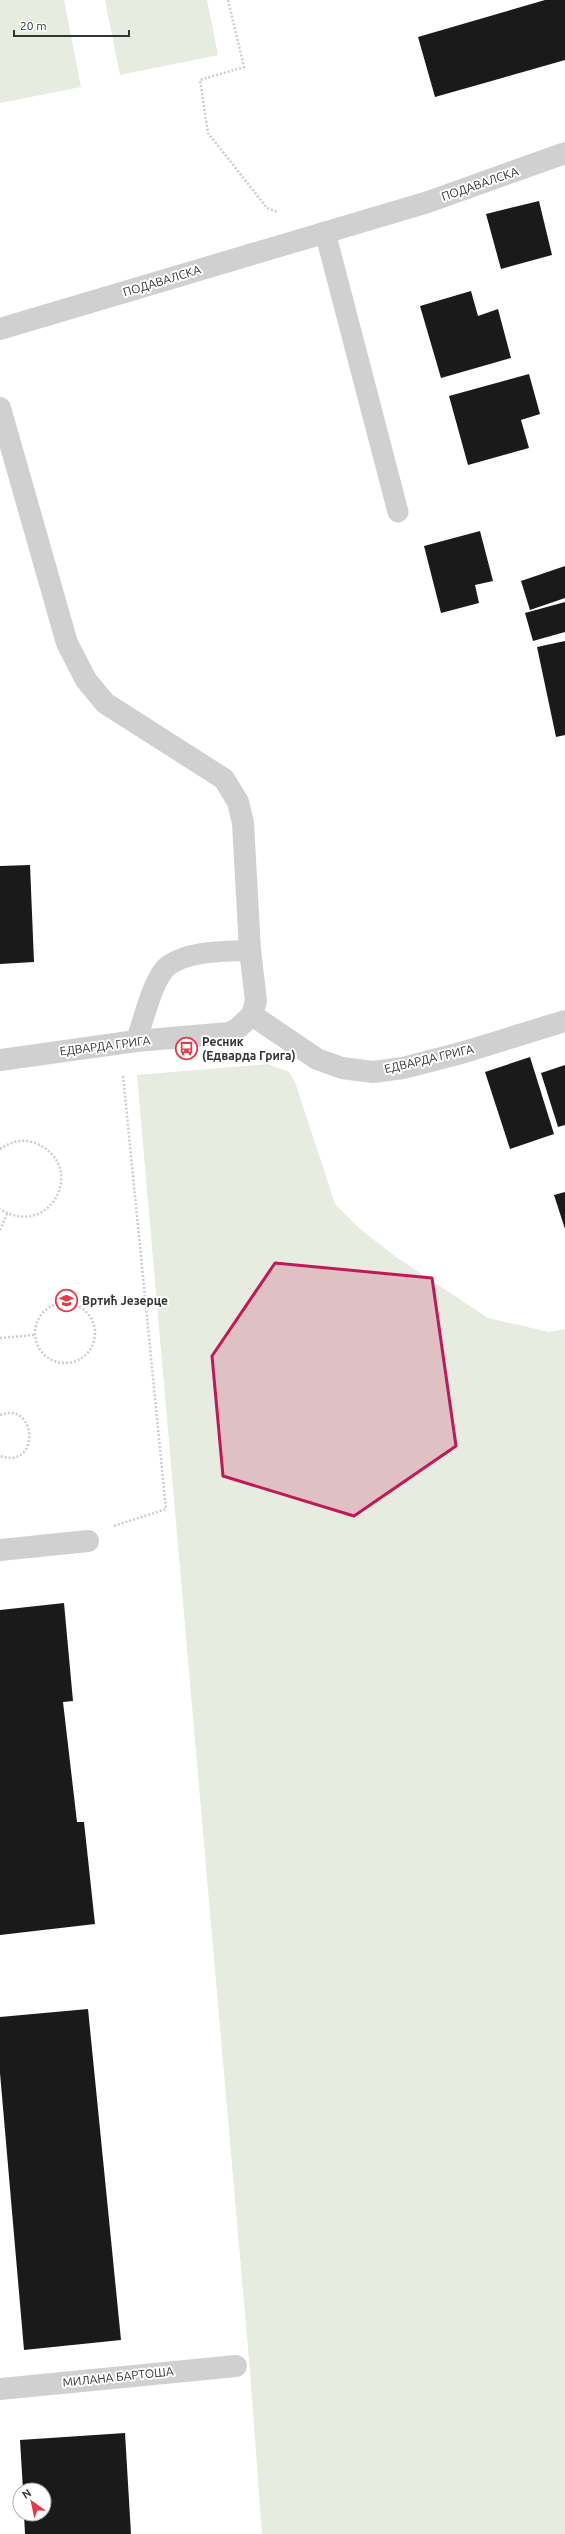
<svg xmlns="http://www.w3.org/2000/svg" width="565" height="2534" viewBox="0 0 565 2534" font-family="Ubuntu,sans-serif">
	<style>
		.green { fill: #e6ecdf }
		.building { fill: #1a1a1a }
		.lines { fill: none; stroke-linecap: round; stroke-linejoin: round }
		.path { stroke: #cdcdcd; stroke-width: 2.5; stroke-dasharray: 2 2; stroke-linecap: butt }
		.lane { stroke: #d0d0d0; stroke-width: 21 }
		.street { stroke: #d0d0d0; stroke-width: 22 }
		.marked { fill: #c2185b; fill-opacity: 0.2; stroke: #c2185b; stroke-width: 3; stroke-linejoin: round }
		.labels { text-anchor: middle; stroke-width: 4; stroke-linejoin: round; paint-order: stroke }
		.street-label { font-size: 12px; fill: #333; stroke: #fff }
		.poi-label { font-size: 12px; font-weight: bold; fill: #333; stroke: #fff; text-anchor: start }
	</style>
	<rect width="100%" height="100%" fill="#fff"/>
	<g class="green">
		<polygon points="0,0 64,0 81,87 0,103"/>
		<polygon points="105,0 207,0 218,55 120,75"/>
		<polygon points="268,1064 289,1072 295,1082 335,1204 360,1229 396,1257 488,1318 549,1332 565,1329 565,2534 262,2534 250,2371 137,1075"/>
	</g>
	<g class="building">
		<polygon points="545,0 565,0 565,60 435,97 418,37"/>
		<polygon points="539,201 552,255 501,269 486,214"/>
		<polygon points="471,291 478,316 498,309 511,358 441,378 420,306"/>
		<polygon points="529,374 540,414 521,420 529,448 468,465 449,396"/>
		<polygon points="480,531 493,581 475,585 479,603 441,613 424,546"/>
		<polygon points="565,566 565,598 530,610 521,581"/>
		<polygon points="565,602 565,632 533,641 525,613"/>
		<polygon points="565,641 565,735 556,737 537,647"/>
		<polygon points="30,865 34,962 0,964 0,866"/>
		<polygon points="530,1057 554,1134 510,1149 485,1072"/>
		<polygon points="565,1065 565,1125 558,1127 541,1073"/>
		<polygon points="565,1192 565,1229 554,1195"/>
		<polygon points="64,1603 73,1701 63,1702 77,1822 84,1822 95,1924 0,1935 0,1610"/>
		<polygon points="88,2009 121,2340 24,2350 0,2073 0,2017"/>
		<polygon points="125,2433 131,2534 25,2534 24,2514 44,2514 44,2490 23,2490 20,2440"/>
	</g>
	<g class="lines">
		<g class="path">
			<polyline points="228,0 244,67 200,80 208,133 267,208 278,212"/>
			<path d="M0 1149C10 1142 23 1138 35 1143 89 1164 51 1241 0 1209"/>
			<polyline points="0,1230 7,1214"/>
			<circle cx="65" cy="1333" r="30"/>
			<polyline points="0,1338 34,1335"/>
			<path d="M0 1415C37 1400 41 1470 0 1456"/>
			<polyline points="114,1526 166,1509 123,1075"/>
		</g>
		<g class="lane">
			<polyline points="325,232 398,512"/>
			<path d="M136 1041C143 1023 153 976 169 965 192 950 223 952 250 950"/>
		</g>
		<g class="street">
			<polyline points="0,329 428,202 565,153"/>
			<polyline points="0,408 67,643 86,680 105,703 224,779 238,802 243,823 250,950 256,1001 252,1015 237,1029 229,1033 136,1041 0,1060"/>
			<polyline points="252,1015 317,1059 342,1068 373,1072 403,1068 461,1053 565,1021"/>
			<polyline points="0,1550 88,1541"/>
			<polyline points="0,2389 236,2366"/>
		</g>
	</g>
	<path class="marked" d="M275 1263 432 1278 456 1446 354 1516 223 1476 212 1356Z"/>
	<defs>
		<symbol id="bus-ring" viewBox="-11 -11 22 22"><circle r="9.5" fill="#fff" stroke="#e63946" stroke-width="1.5"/><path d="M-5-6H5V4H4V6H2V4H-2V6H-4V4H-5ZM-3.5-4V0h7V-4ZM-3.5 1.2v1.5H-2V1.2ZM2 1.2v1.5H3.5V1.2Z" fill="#e63946"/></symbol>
		<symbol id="school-ring" viewBox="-11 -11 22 22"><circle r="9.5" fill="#fff" stroke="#e63946" stroke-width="1.5"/><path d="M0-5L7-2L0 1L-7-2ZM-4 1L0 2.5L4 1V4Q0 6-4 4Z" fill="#e63946"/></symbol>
	</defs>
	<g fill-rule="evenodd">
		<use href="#bus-ring" x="174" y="1036" width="25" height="25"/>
		<use href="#school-ring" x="54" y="1288" width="25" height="25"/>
	</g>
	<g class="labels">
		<g class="street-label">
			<text transform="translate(480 184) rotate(-19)" y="4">ПОДАВАЛСКА</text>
			<text transform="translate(162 281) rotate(-17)" y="4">ПОДАВАЛСКА</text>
			<text transform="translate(105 1046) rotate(-7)" y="4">ЕДВАРДА ГРИГА</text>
			<text transform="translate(429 1059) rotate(-13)" y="4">ЕДВАРДА ГРИГА</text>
			<text transform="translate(118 2377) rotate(-6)" y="4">МИЛАНА БАРТОША</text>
		</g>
		<g class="poi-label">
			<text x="202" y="1046">Ресник<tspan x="202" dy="14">(Едварда Грига)</tspan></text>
			<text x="82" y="1305">Вртић Језерце</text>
		</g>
	</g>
	<g transform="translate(32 2502) rotate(327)"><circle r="19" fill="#ffffff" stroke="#adadad"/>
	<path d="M0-3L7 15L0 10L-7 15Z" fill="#e63946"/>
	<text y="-6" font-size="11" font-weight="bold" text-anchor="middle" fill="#333333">N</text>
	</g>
	<path d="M14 30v6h115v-6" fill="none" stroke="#333333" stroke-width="2"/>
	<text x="20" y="30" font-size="12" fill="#333333" stroke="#ffffff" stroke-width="3" paint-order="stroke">20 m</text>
</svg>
